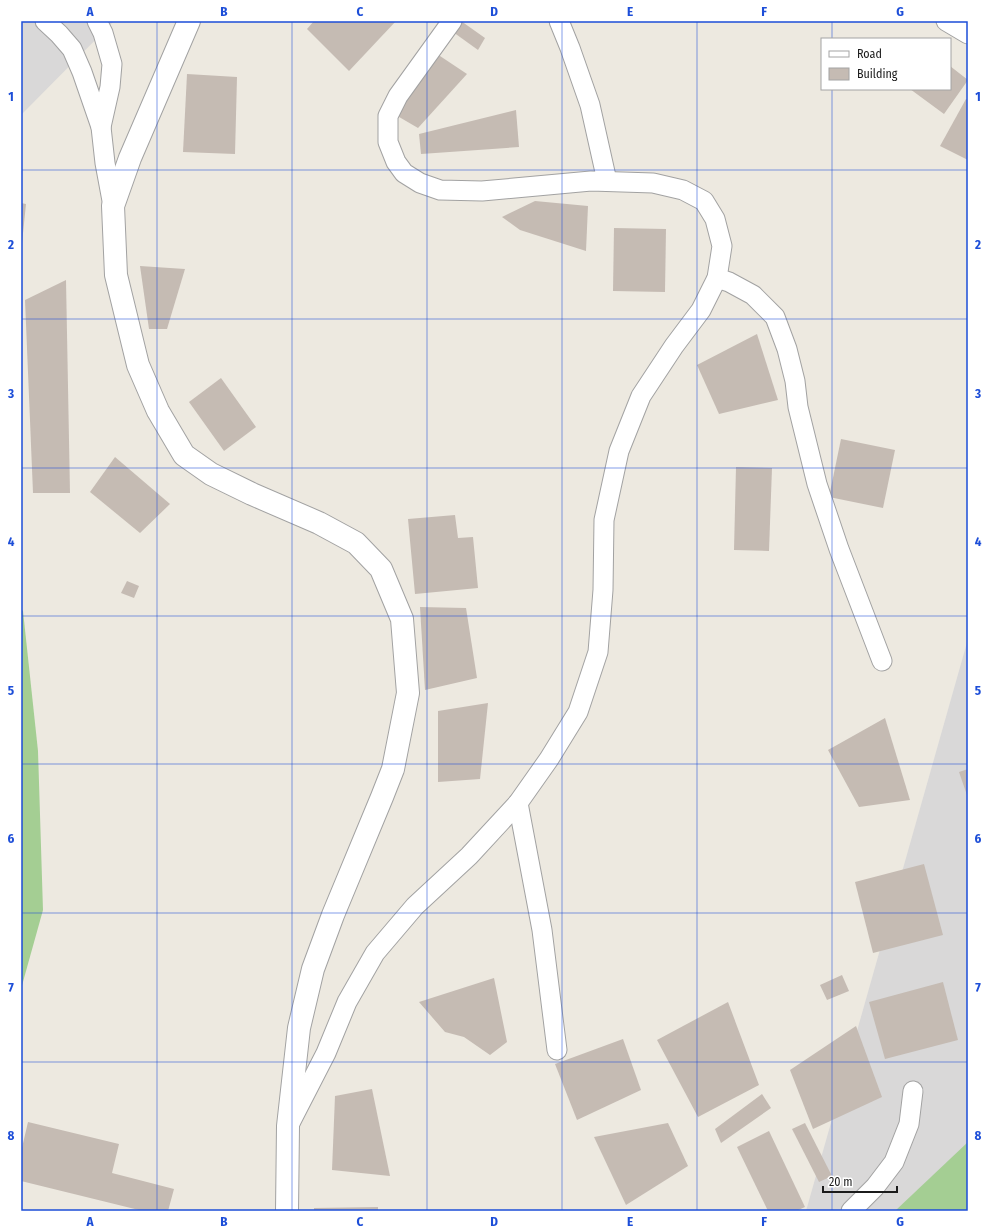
<svg xmlns="http://www.w3.org/2000/svg" width="989" height="1232" viewBox="0 0 989 1232" font-family="'Fira Sans Condensed',sans-serif">
	<style>
		.residential { fill: #d9d8d8 }
		.forest { fill: #a4ce93 }
		.building { fill: #c5bbb3 }
		.lines { fill: none; stroke-linecap: round; stroke-linejoin: round }
		.minor-casing { stroke: #a2a2a2; stroke-width: 21 }
		.tertiary-casing { stroke: #a2a2a2; stroke-width: 24 }
		.minor { stroke: #fff; stroke-width: 19 }
		.tertiary { stroke: #fff; stroke-width: 22 }
		.grid { fill: none; stroke: #1d4ed8; stroke-width: 1; stroke-opacity: 0.55 }
		.neatline { fill: none; stroke: #1d4ed8; stroke-width: 1.5 }
		.grid-label { font-size: 13px; text-anchor: middle; font-weight: bold; fill: #1d4ed8 }
	</style>
	<rect width="100%" height="100%" fill="#ede9e0"/>
	<g class="residential">
		<polygon points="21,21 114,21 21,115"/>
		<polygon points="968,639 968,1211 806,1211"/>
	</g>
	<g class="forest">
		<polygon points="21,609 23,611 38,751 43,910 21,989"/>
		<polygon points="968,1142 968,1211 895,1211"/>
	</g>
	<g class="building">
		<polygon points="314,21 396,21 349,71 307,29"/>
		<polygon points="461,21 485,38 478,50 453,32"/>
		<polygon points="434,52 467,74 418,128 394,114"/>
		<polygon points="950,66 968,80 944,114 910,89 950,89"/>
		<polygon points="187,74 237,77 235,154 183,152"/>
		<polygon points="966,99 968,99 968,160 940,146"/>
		<polygon points="516,110 519,147 421,154 419,134"/>
		<polygon points="535,201 588,206 586,251 520,230 502,217"/>
		<polygon points="21,203 26,204 22,243 21,243"/>
		<polygon points="614,228 666,229 665,292 613,291"/>
		<polygon points="140,266 185,269 167,329 149,329"/>
		<polygon points="66,280 70,493 33,493 25,300"/>
		<polygon points="757,334 778,400 719,414 697,365"/>
		<polygon points="221,378 256,427 224,451 189,402"/>
		<polygon points="841,439 895,450 883,508 829,497"/>
		<polygon points="115,457 170,504 140,533 90,492"/>
		<polygon points="736,467 772,468 769,551 734,550"/>
		<polygon points="455,515 458,538 473,537 478,588 415,594 408,519"/>
		<polygon points="127,581 139,586 134,598 121,593"/>
		<polygon points="420,607 466,608 477,678 425,690"/>
		<polygon points="488,703 480,779 438,782 438,711"/>
		<polygon points="885,718 910,800 859,807 828,750"/>
		<polygon points="968,769 968,798 959,772"/>
		<polygon points="924,864 943,935 873,953 855,882"/>
		<polygon points="842,975 849,991 827,1000 820,985"/>
		<polygon points="494,978 507,1042 490,1055 464,1037 445,1032 419,1002"/>
		<polygon points="943,982 958,1040 885,1059 869,1002"/>
		<polygon points="728,1002 759,1085 698,1117 657,1040"/>
		<polygon points="856,1026 882,1097 813,1129 790,1070"/>
		<polygon points="623,1039 641,1090 577,1120 555,1064"/>
		<polygon points="372,1089 390,1176 332,1170 335,1096"/>
		<polygon points="762,1094 771,1108 721,1143 715,1129"/>
		<polygon points="28,1122 119,1144 112,1173 174,1189 168,1211 143,1211 21,1181 21,1152"/>
		<polygon points="668,1123 688,1166 626,1205 594,1137"/>
		<polygon points="805,1123 832,1176 819,1182 792,1129"/>
		<polygon points="769,1131 805,1207 796,1211 768,1211 737,1147"/>
		<polygon points="378,1207 378,1211 314,1211 314,1208"/>
	</g>
	<g class="lines">
		<defs>
			<g id="minor">
				<polyline points="45,21 59,34 72,49 82,72 101,127 105,163 113,206"/>
				<polyline points="97,21 103,33 112,64 110,87 101,127"/>
				<polyline points="559,21 570,48 590,105 607,181"/>
				<polyline points="946,21 968,34"/>
				<polyline points="717,278 729,282 753,295 775,317 787,349 795,381 798,407 817,484 839,549 882,661"/>
				<polyline points="518,803 542,930 557,1050"/>
				<polyline points="290,1123 326,1053 347,1002 375,953 415,906 469,856 518,803 549,759 578,712 598,652 603,590 604,520 619,451 641,396 674,346 701,310 717,278 722,246 715,219 704,201 683,190 653,183 591,181 482,191 440,190 420,183 404,173 396,162 388,142 388,116 398,96 452,21"/>
				<polyline points="851,1211 875,1187 894,1162 909,1124 913,1091"/>
			</g>
			<polyline id="tertiary" points="189,21 130,158 113,206 116,275 138,365 158,411 184,455 211,474 252,494 319,523 356,543 381,569 402,619 408,693 393,769 382,797 333,915 313,969 299,1028 288,1126 287,1211"/>
		</defs>
		<use href="#minor" class="minor-casing"/>
		<use href="#tertiary" class="tertiary-casing"/>
		<use href="#minor" class="minor"/>
		<use href="#tertiary" class="tertiary"/>
	</g>
	<path class="grid" d="M157 21V1211M292 21V1211M427 21V1211M562 21V1211M697 21V1211M832 21V39M832 89V1211M21 170H968M21 319H968M21 468H968M21 616H968M21 764H968M21 913H968M21 1062H968"/>
	<rect width="989" height="1232" fill="none" stroke="#ffffff" stroke-width="44"/>
	<rect x="821" y="38" width="130" height="52" fill="#ffffff" stroke="#a4a4a4"/>
	<rect x="829" y="51" width="20" height="6" fill="#ffffff" stroke="#a4a4a4"/>
	<text x="857" y="58" font-size="12" fill="#1b1b1b">Road</text>
	<rect x="829" y="68" width="20" height="12" fill="#c5bbb3" stroke="#a4a4a4"/>
	<text x="857" y="78" font-size="12" fill="#1b1b1b">Building</text>
	<path d="M823 1186v6h74v-6" fill="none" stroke="#1b1b1b" stroke-width="2"/>
	<text x="829" y="1186" font-size="12" fill="#1b1b1b" stroke="#ffffff" stroke-width="3" paint-order="stroke">20 m</text>
	<rect x="22" y="22" width="945" height="1188" class="neatline"/>
	<g class="grid-label">
		<text x="90" y="16">A</text>
		<text x="224" y="16">B</text>
		<text x="360" y="16">C</text>
		<text x="494" y="16">D</text>
		<text x="630" y="16">E</text>
		<text x="764" y="16">F</text>
		<text x="900" y="16">G</text>
		<text x="11" y="101">1</text>
		<text x="978" y="101">1</text>
		<text x="11" y="249">2</text>
		<text x="978" y="249">2</text>
		<text x="11" y="398">3</text>
		<text x="978" y="398">3</text>
		<text x="11" y="546">4</text>
		<text x="978" y="546">4</text>
		<text x="11" y="695">5</text>
		<text x="978" y="695">5</text>
		<text x="11" y="843">6</text>
		<text x="978" y="843">6</text>
		<text x="11" y="992">7</text>
		<text x="978" y="992">7</text>
		<text x="11" y="1140">8</text>
		<text x="978" y="1140">8</text>
		<text x="90" y="1226">A</text>
		<text x="224" y="1226">B</text>
		<text x="360" y="1226">C</text>
		<text x="494" y="1226">D</text>
		<text x="630" y="1226">E</text>
		<text x="764" y="1226">F</text>
		<text x="900" y="1226">G</text>
	</g>
</svg>
